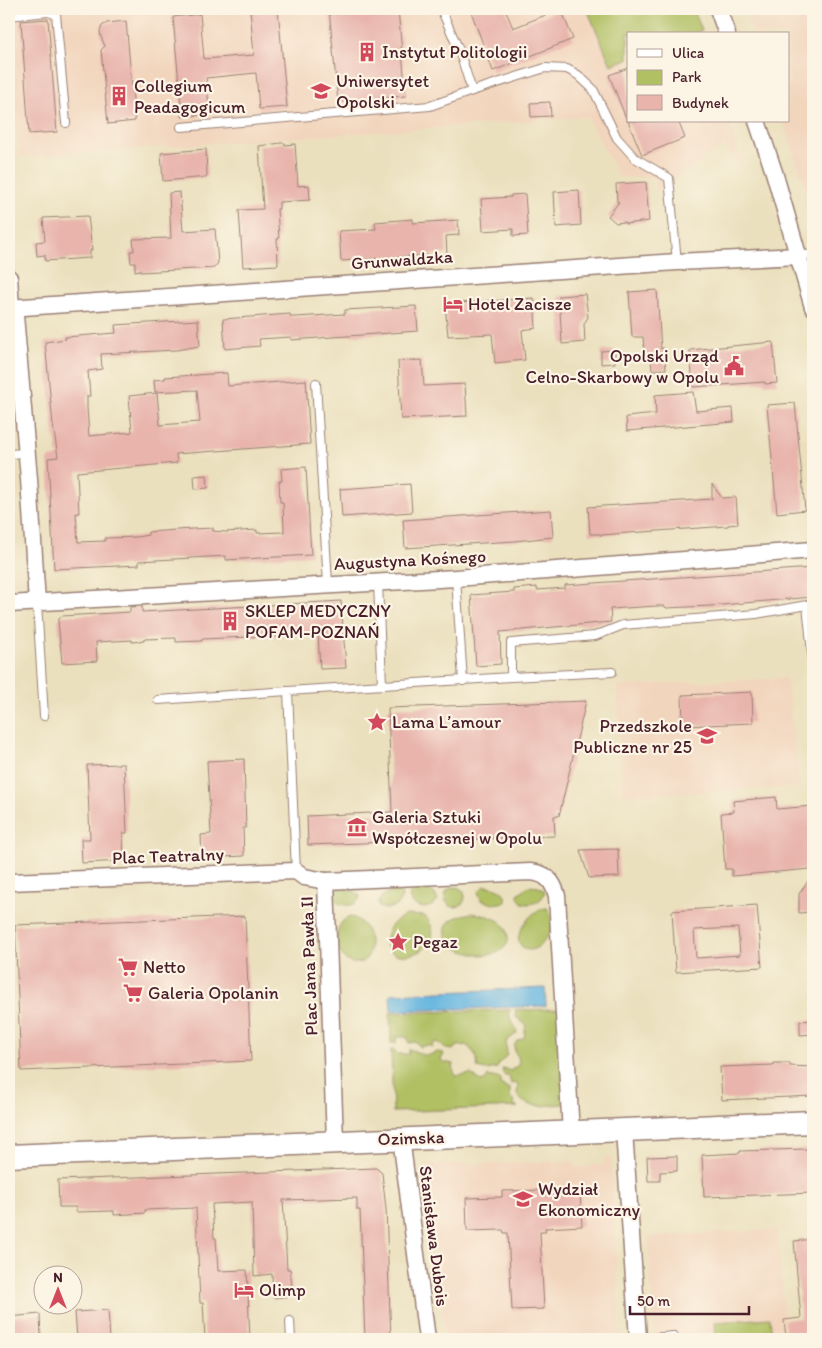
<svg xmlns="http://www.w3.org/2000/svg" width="822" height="1348" viewBox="0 0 822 1348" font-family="Itim,sans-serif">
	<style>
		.built { fill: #f2d5bd }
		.green { fill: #b0c063; stroke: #7d7047 }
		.water { fill: #65b5e0; stroke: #586a86 }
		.building { fill: #e8b4ac; fill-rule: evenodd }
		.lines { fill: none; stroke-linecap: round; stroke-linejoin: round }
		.lane-casing { stroke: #9a8074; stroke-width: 10 }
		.street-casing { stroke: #9a8074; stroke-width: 19 }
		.secondary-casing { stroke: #9a8074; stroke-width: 25 }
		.lane { stroke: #fff; stroke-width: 8 }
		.street { stroke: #fff; stroke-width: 16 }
		.secondary { stroke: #fff; stroke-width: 22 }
		.labels { text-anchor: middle; stroke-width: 4.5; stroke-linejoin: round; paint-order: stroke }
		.poi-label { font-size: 18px; fill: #4a1f2b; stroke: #fcf5e5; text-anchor: start }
		.street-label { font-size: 18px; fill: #4a1f2b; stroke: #fcf5e5 }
	</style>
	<rect width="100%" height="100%" fill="#fcf5e5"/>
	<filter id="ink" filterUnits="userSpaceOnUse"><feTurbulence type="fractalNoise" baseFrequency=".02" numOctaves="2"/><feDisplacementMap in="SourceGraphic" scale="10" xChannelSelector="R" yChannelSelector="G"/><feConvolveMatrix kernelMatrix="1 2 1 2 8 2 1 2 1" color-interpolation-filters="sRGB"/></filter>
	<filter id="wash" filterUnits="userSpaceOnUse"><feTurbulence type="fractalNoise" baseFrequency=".0096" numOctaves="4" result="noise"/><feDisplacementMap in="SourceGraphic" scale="20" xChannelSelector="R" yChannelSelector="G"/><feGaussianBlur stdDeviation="1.12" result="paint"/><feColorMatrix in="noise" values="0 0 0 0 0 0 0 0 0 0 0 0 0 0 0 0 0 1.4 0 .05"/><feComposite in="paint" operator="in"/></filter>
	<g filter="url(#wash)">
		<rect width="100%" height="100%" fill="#ebe0be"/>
		<g class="built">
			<polygon points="9,9 587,9 611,65 628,59 628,121 729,121 743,167 724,145 655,192 654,178 619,177 587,117 20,157 9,37"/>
			<polygon points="744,9 813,9 813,211 783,121 788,121 788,34 754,34"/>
			<polygon points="786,678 800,787 622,795 617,686"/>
			<polygon points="604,1158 611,1158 620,1339 446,1339 427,1165 575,1161 575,1167 604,1165"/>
			<polygon points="777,1229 786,1339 655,1339 648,1237"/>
		</g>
		<g class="green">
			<polygon points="587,9 693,9 702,30 693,34 628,34 628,59 611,65"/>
			<path d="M484 886C495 886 506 889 506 902L493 904 481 900 478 892Z"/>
			<path d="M529 886 539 887 545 891C543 905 518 910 518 894Z"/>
			<path d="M423 887 435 894 438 901C419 921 393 890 423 887Z"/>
			<circle cx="455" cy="897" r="10"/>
			<path d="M342 888C349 889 355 891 360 896 357 909 340 907 333 898L334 892Z"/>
			<path d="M397 892 401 893 402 897 397 906 386 909 379 907 378 903C381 894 388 892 397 892Z"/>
			<path d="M547 908C566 930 525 970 518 938 522 925 532 909 547 908Z"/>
			<path d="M472 913C485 915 504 918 507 932 508 936 509 941 507 944 496 962 464 955 451 944 447 941 446 938 446 934 443 919 461 915 472 913Z"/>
			<path d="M406 915 425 916C456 952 381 972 386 937 388 926 396 920 406 915Z"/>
			<path d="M350 917C371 919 379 961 357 963 338 965 331 933 343 921 345 919 348 918 350 917Z"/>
			<path d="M559 1009 563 1104C546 1105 528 1111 517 1095L518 1085 515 1083 511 1084 509 1076H505L502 1071 503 1068 510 1071 518 1065C519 1060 519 1056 515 1053L514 1046 517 1041 524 1038 526 1025 516 1017 515 1010Z"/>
			<path d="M510 1010C507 1019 516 1024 517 1033L506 1042 507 1055 499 1064 497 1068 486 1070 477 1068C479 1059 474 1051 466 1045L458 1046 452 1050 446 1049 438 1042 434 1043 432 1047 427 1045 421 1047 415 1042 409 1043 407 1037H396V1043H391L390 1013Z"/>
			<path d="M409 1049C423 1053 422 1059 437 1052L443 1053 444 1055 441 1059 443 1062 454 1064 453 1070 456 1076 471 1074 481 1082 486 1080 488 1076 501 1079 500 1084 504 1086 505 1088 510 1089V1097L515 1101 514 1105 518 1107 393 1112 391 1050H395L396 1054H409Z"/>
			<polygon points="770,1318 772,1339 716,1339 715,1322"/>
		</g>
		<polygon class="water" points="545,988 546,1006 391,1011 390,994"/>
		<g id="blocks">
			<g class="building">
				<polygon points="250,9 278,9 287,107 259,109 256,73 206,78 210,114 182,117 173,17 200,14 204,59 254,55"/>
				<polygon points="329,9 398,9 406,96 338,102"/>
				<polygon points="470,9 505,9 513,28 561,9 573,39 493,71"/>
				<polygon points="48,19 57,132 29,134 21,21"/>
				<polygon points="126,21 135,121 108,124 101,50 105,46 101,37 100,31 102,26 107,23"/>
				<polygon points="628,68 628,121 627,121 609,75"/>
				<polygon points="550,102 551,116 531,117 530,103"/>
				<polygon points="628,121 678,121 685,138 642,155"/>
				<polygon points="281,143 285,143 285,145 295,144 298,186 309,185 310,200 279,202 279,209 277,209 279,239 277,239 278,265 243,267 239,210 263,209 259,146"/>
				<polygon points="206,149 207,177 163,181 161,153"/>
				<polygon points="646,182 649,221 625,224 625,222 616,223 608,216 619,202 617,202 616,184"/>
				<polygon points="579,190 581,225 556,227 554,192"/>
				<polygon points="180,192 183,231 215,229 218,263 214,268 140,272 140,270 135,271 135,263 131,263 130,251 134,251 133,239 171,238 169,193"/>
				<polygon points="525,194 528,235 513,236 513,229 483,231 481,199 511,197 511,195"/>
				<polygon points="88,216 92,250 90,250 90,258 45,261 45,255 37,256 36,242 45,241 43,218"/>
				<polygon points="413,219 413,223 458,220 459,235 446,236 447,254 341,261 339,231 376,229 375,222"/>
				<polygon points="657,290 661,349 664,348 666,369 652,370 651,360 645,361 643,337 632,337 629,292"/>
				<polygon points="585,294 588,317 584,324 585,342 562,344 559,296"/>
				<polygon points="534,298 536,328 522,330 525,360 495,363 492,334 448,336 445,304"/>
				<polygon points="416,306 418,331 291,340 291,337 259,339 260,346 225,349 223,319 290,314 291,317 295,317 345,314 345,310"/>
				<polygon points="198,320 200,346 176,350 101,354 102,369 88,371 90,396 87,396 87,408 89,436 132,432 129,396 157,393 160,425 200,422 197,390 155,392 154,380 165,379 165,377 227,373 228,386 306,380 310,444 176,454 177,463 77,472 79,513 76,513 78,542 105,541 105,538 137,537 148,535 148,532 192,529 213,528 213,531 225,532 257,530 257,533 284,532 283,502 280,502 279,481 282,481 281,469 306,467 311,555 226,560 226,556 139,561 139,565 54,569 48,458 58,457 53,425 45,342 66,339 65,337 116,333 115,325"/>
				<polygon points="773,342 777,383 765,384 765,382 693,387 690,350"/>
				<polygon points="615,350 615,363 601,364 601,351"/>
				<polygon points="422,360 424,386 465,384 467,416 401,419 398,361"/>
				<polygon points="693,392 696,411 733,408 734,422 627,431 626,417 656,414 655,395"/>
				<polygon points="795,403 805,510 777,513 767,405"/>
				<polygon points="207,475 208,488 195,489 194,476"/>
				<polygon points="410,484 412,512 342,517 340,489"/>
				<polygon points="712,484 722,498 736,497 738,524 728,525 728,526 600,535 600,534 590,534 588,507 712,499"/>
				<polygon points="551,510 553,537 515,541 405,548 403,520"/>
				<polygon points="813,568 813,597 710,606 666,608 665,606 657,606 610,609 611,622 500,632 501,664 476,666 471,595 514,592 514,589 537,587 537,590 565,588 565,585"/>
				<polygon points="341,601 346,668 320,669 318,634 202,639 202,641 176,642 176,638 144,639 144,641 132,642 132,640 96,642 97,661 62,663 58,620 62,616 130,612 130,607 142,606 142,612"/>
				<polygon points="752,692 753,723 683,726 682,695"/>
				<polygon points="586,701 559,816 554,816 555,836 308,845 307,816 392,812 388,708"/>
				<polygon points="244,759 246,828 243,828 244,856 202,858 201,835 211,834 207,761"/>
				<polygon points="124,764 127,833 123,833 124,861 82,863 81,839 90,839 87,765"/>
				<polygon points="776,797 777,809 813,806 813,861 811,862 811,869 732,876 732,869 725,869 721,813 734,812 733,801"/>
				<polygon points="618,849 619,877 589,878 580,850"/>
				<polygon points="813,874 813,912 799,913 799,894"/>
				<path d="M757 905 762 967 676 972 672 911ZM738 928 740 955 696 958 694 930Z"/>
				<polygon points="245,916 251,1061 21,1071 15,925"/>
				<polygon points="813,1020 813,1034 800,1035 800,1021"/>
				<polygon points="774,1063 790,1063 790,1066 813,1067 813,1096 722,1100 720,1067 774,1065"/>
				<polygon points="807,1149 807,1151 813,1151 813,1193 704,1197 702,1155 740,1153 740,1151"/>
				<polygon points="677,1156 677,1171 660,1172 660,1181 648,1181 647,1157"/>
				<polygon points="376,1168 382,1173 386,1209 391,1339 365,1339 360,1210 357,1210 357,1198 283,1200 287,1269 290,1269 293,1296 273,1298 272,1274 254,1276 252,1202 212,1204 214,1238 216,1238 218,1271 247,1270 250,1339 205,1339 203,1303 200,1303 196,1208 145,1210 145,1213 114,1215 114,1211 76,1212 76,1207 59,1207 58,1180"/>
				<polygon points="544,1190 544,1195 580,1193 582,1226 545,1228 546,1232 540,1232 544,1309 512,1310 508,1233 504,1233 503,1230 467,1231 466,1198 502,1197 502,1191"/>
				<polygon points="813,1239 813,1336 786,1338 784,1320 801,1318 794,1241"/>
				<polygon points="108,1310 110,1339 77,1339 75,1312"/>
				<polygon points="40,1314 41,1339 9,1339 9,1317"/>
			</g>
		</g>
	</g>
	<g filter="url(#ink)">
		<use href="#blocks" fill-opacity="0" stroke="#9a8074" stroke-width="1"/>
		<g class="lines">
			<defs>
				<g id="lane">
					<polyline points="441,9 459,50 472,91 545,68 567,69 578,75 593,89 617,138 635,158 669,178 677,262"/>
					<polyline points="9,16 48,12 56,14 66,123"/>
					<polyline points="181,127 430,106 472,91"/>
					<polyline points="799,256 813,254"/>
					<polyline points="316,383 328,584"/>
					<polyline points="9,454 27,453"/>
					<polyline points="456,578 463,681"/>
					<polyline points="378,582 382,685"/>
					<polyline points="37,603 44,716"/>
					<polyline points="511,677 612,672"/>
					<polyline points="158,700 288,691"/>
					<polyline points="296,871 288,691 511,677 511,643 595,636 623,625 756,614 807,605 813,662"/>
					<polyline points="290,1321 291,1339"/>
					<polyline points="641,1339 674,1336"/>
				</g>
				<g id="street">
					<polyline points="718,9 727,34"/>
					<polyline points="757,121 774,172 813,307"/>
					<polyline points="9,278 11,307 15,316 16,327 29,479 37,603"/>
					<polyline points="9,308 677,262 799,256"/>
					<polyline points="9,604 456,578 813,550"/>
					<polyline points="326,881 335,1142"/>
					<path d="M9 882 296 871 304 877 326 881 530 872C546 873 553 881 557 896L571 1133"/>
					<polyline points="624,1130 638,1339"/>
					<polyline points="401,1138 427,1339"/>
				</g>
				<polyline id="secondary" points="9,1156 813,1122"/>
			</defs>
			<use href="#lane" class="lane-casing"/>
			<use href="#street" class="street-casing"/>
			<use href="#secondary" class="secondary-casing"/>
			<use href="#lane" class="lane"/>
			<use href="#street" class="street"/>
			<use href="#secondary" class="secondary"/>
		</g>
	</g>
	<defs>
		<symbol id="building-bare" viewBox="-9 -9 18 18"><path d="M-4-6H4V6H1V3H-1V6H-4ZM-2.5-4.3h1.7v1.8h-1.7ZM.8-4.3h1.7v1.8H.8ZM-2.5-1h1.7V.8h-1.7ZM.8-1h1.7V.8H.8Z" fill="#d1495b" stroke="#fcf5e5" stroke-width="2.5" paint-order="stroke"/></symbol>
		<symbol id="university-bare" viewBox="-9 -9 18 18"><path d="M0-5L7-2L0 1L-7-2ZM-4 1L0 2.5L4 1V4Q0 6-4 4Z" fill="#d1495b" stroke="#fcf5e5" stroke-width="2.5" paint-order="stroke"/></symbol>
		<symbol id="hotel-bare" viewBox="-9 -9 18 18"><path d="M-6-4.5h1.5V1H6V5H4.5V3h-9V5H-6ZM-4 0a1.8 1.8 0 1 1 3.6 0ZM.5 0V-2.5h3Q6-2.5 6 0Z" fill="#d1495b" stroke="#fcf5e5" stroke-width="2.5" paint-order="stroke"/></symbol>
		<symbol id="civic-bare" viewBox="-9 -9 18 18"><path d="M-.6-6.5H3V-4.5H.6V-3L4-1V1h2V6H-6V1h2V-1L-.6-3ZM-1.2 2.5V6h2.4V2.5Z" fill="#d1495b" stroke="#fcf5e5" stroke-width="2.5" paint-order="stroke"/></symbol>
		<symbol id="sight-bare" viewBox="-9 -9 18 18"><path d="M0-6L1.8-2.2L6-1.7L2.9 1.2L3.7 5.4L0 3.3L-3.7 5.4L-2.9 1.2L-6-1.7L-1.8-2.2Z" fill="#d1495b" stroke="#fcf5e5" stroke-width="2.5" paint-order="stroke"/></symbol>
		<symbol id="school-bare" viewBox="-9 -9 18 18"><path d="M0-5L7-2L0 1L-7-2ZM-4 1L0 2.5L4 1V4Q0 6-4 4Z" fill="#d1495b" stroke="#fcf5e5" stroke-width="2.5" paint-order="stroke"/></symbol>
		<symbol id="museum-bare" viewBox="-9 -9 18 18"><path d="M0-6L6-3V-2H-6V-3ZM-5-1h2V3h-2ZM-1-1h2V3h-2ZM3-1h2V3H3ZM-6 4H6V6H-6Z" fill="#d1495b" stroke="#fcf5e5" stroke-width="2.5" paint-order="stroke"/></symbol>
		<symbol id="supermarket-bare" viewBox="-9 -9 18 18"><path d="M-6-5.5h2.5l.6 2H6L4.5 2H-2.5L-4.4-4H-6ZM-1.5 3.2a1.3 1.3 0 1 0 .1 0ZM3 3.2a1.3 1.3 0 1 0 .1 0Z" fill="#d1495b" stroke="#fcf5e5" stroke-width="2.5" paint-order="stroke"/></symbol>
	</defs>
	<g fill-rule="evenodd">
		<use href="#building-bare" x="353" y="38" width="28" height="28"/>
		<use href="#university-bare" x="307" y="77" width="28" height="28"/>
		<use href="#building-bare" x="105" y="82" width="28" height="28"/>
		<use href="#hotel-bare" x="439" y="290" width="28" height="28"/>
		<use href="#civic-bare" x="720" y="352" width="28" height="28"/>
		<use href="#building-bare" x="216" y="607" width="28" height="28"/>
		<use href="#sight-bare" x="363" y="708" width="28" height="28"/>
		<use href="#school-bare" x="693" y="722" width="28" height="28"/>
		<use href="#museum-bare" x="343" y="813" width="28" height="28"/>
		<use href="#sight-bare" x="384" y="928" width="28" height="28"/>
		<use href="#supermarket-bare" x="114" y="953" width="28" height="28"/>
		<use href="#supermarket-bare" x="119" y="979" width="28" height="28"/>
		<use href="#university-bare" x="509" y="1185" width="28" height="28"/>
		<use href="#hotel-bare" x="230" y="1276" width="28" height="28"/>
	</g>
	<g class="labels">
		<g class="poi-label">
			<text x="382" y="58">Instytut Politologii</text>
			<text x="336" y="87">Uniwersytet<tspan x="336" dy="21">Opolski</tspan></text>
			<text x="134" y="92">Collegium<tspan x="134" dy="21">Peadagogicum</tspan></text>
			<text x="468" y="310">Hotel Zacisze</text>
			<text x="719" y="362" text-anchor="end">Opolski Urząd<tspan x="719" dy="21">Celno-Skarbowy w Opolu</tspan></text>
			<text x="245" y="617">SKLEP MEDYCZNY<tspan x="245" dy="21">POFAM-POZNAŃ</tspan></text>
			<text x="392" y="728">Lama L’amour</text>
			<text x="692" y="732" text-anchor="end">Przedszkole<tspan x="692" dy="21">Publiczne nr 25</tspan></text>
			<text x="372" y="823">Galeria Sztuki<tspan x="372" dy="21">Współczesnej w Opolu</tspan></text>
			<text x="413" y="948">Pegaz</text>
			<text x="143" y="973">Netto</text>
			<text x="148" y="999">Galeria Opolanin</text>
			<text x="538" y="1195">Wydział<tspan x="538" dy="21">Ekonomiczny</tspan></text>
			<text x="259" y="1296">Olimp</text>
		</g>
		<g class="street-label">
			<text transform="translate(402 260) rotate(-4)" y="6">Grunwaldzka</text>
			<text transform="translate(410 560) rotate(-3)" y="6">Augustyna Kośnego</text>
			<text transform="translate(168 856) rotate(-2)" y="6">Plac Teatralny</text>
			<text transform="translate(309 966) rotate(-92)" y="6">Plac Jana Pawła II</text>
			<text transform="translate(411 1138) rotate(-2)" y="6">Ozimska</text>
			<text transform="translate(434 1236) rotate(83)" y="6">Stanisława Dubois</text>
		</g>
	</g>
	<rect width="822" height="1348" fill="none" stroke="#fcf5e5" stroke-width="30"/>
	<rect x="627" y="32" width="162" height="90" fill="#fcf5e5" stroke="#b59f9b"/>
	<rect x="637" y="49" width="25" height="8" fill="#ffffff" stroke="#b59f9b"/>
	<text x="672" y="58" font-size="15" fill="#4a1f2b">Ulica</text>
	<rect x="637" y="70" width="25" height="15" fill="#b0c063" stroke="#b59f9b"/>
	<text x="672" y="82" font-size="15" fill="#4a1f2b">Park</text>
	<rect x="637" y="95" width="25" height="15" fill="#e8b4ac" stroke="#b59f9b"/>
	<text x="672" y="108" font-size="15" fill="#4a1f2b">Budynek</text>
	<g transform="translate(58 1290)"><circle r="24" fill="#fcf5e5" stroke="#b59f9b"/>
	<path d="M0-4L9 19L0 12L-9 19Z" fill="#d1495b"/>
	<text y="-8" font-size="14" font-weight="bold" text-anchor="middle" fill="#4a1f2b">N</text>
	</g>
	<path d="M630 1306v8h119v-8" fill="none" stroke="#4a1f2b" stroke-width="2.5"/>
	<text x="637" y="1306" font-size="15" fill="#4a1f2b" stroke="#fcf5e5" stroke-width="4" paint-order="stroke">50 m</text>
</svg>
